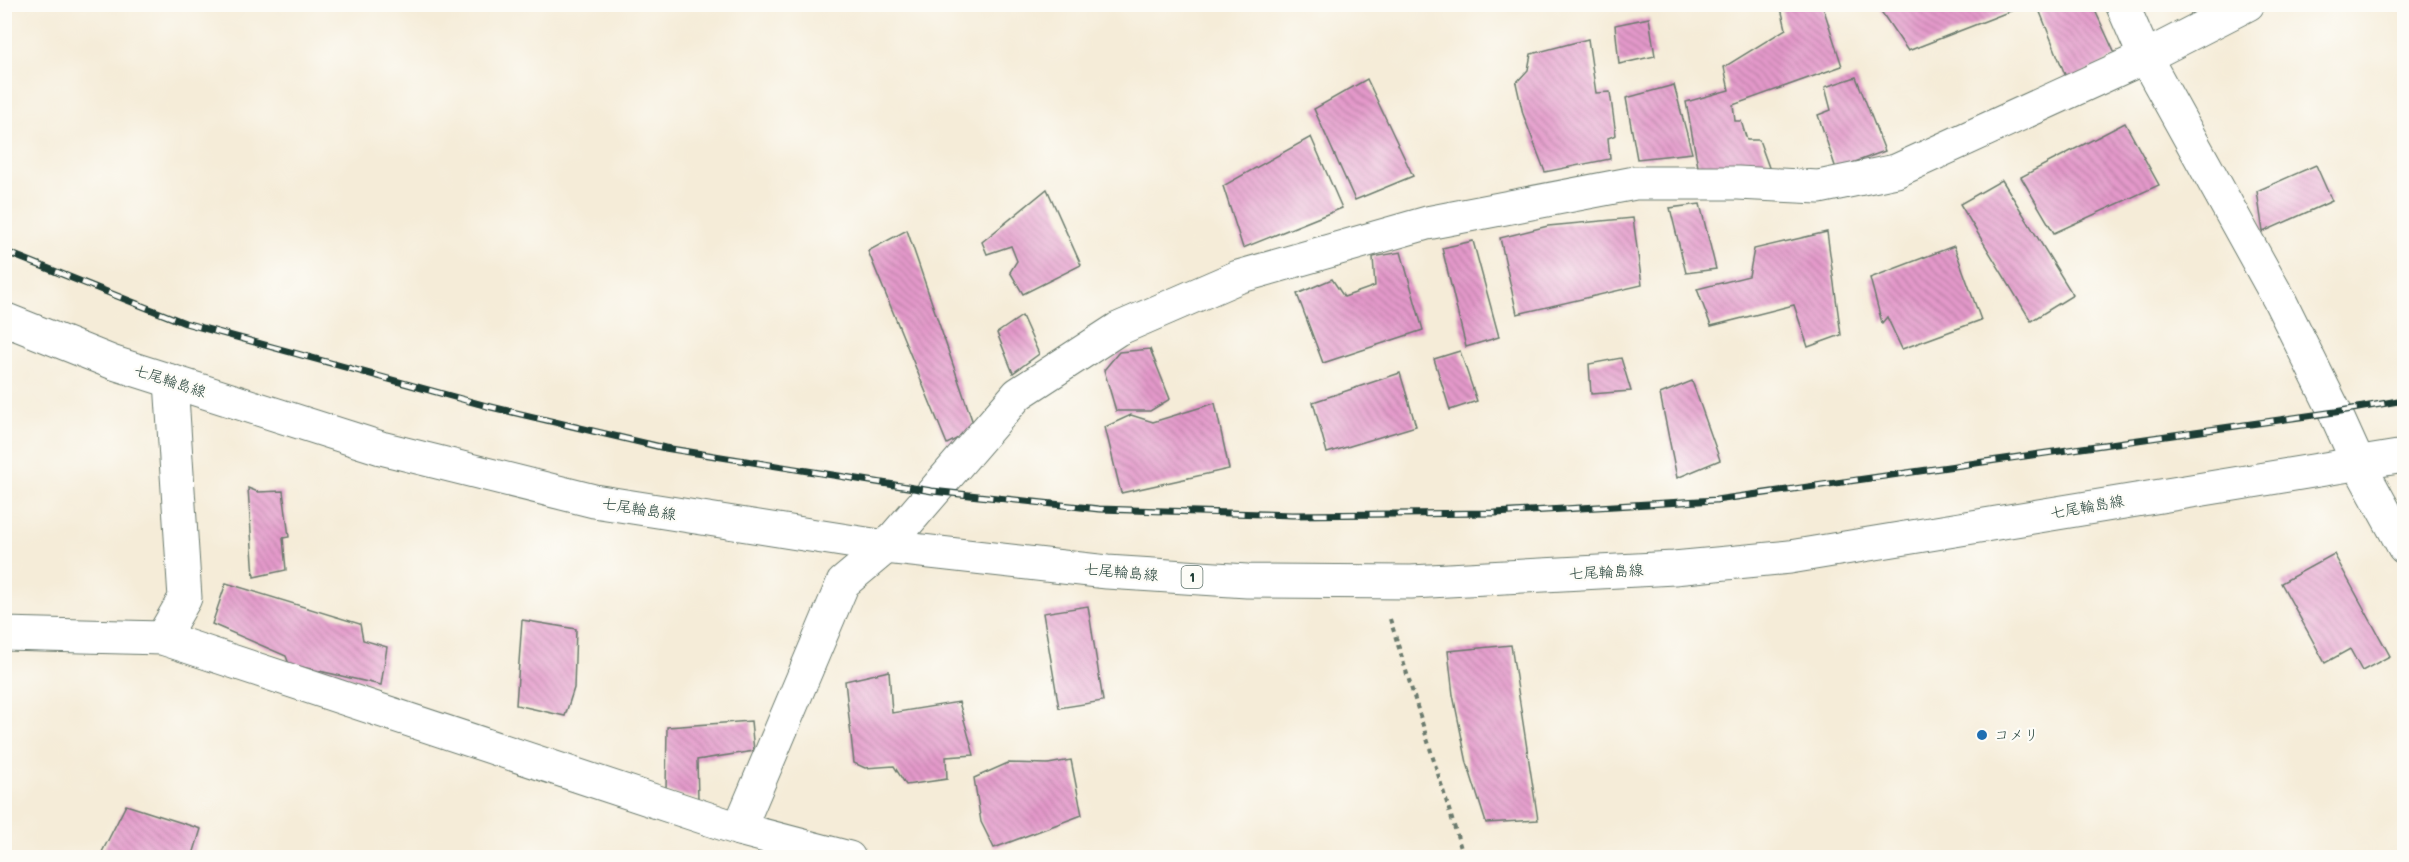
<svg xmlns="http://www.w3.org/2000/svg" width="2409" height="862" viewBox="0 0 2409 862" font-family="Mali,'Klee One',sans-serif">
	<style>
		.building { fill: url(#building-back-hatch) }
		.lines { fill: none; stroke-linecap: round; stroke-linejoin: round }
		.street-casing { stroke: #6a7a6d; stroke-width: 35 }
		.primary-casing { stroke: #6a7a6d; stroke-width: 35 }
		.path { stroke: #6a7a6d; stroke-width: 4; stroke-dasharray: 4.5 4.5; stroke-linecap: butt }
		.street { stroke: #fff; stroke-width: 33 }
		.primary { stroke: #fff; stroke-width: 33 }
		.rail-casing { stroke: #1f3d34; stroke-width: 7 }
		.rail { stroke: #fdfcf7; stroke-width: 4.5; stroke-dasharray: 14; stroke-linecap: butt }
		.poi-dot { fill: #1f6fb2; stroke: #fdfcf7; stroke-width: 2 }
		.labels { text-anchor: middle; stroke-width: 4.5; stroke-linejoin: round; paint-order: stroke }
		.shield { fill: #fdfcf7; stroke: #62766e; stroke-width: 1.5 }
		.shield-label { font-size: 14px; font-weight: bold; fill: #1f3d34 }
		.street-label { font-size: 15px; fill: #1f3d34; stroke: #fdfcf7 }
		.poi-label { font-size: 15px; fill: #1f3d34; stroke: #fdfcf7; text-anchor: start }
	</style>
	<defs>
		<pattern id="building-back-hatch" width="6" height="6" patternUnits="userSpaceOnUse" patternTransform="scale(1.5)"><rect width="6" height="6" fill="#e499ca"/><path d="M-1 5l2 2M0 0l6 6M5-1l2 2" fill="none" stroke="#b87ea5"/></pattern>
	</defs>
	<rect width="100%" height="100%" fill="#fdfcf7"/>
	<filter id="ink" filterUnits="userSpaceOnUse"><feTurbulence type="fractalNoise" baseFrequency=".0167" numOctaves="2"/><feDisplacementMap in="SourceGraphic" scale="12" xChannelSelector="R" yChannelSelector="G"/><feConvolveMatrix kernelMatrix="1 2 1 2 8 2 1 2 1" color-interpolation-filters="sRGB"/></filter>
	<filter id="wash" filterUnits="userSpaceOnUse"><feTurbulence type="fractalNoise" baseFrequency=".008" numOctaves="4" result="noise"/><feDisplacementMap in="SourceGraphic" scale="24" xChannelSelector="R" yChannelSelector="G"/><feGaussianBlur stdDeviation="1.35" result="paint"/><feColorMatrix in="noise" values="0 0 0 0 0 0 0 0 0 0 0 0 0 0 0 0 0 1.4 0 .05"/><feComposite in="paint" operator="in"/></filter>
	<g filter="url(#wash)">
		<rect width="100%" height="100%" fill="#f5ecd8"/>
		<g id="blocks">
			<g class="building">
				<polygon points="1780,4 1822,4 1842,66 1733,105 1735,121 1741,121 1747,140 1759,140 1771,173 1701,183 1686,102 1729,90 1724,67 1786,29"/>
				<polygon points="1876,4 2020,4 2021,7 1908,51"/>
				<polygon points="2041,4 2092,4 2116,56 2068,82 2038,7"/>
				<polygon points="1649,18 1655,56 1619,64 1615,25"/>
				<polygon points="1588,39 1596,93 1610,92 1616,135 1608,138 1610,159 1545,172 1523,114 1516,83 1528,70 1531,54"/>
				<polygon points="1856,77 1885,151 1836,169 1818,115 1831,110 1825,87"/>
				<polygon points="1367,79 1413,176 1355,200 1314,109"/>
				<polygon points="1674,85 1692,153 1637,159 1626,98"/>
				<polygon points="2125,123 2159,185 2054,233 2021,177"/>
				<polygon points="1311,137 1342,208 1243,248 1223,186"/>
				<polygon points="2316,165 2332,201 2263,232 2257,191"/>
				<polygon points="2002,180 2073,295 2031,321 1960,204"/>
				<polygon points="1047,189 1081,265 1023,294 1010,272 1017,261 1011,246 987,254 982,242"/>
				<polygon points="1700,204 1716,269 1686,273 1670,208"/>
				<polygon points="1633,218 1642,285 1517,314 1500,238 1548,226"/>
				<polygon points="907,230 975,429 947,444 868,251"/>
				<polygon points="1827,232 1841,335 1808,347 1794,305 1711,326 1697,289 1749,276 1754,249"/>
				<polygon points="1473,241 1499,337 1466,347 1442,248"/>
				<polygon points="1954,246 1981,320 1902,349 1887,317 1882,323 1870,278"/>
				<polygon points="1401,252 1423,330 1323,363 1297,294 1332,279 1344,297 1375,286 1373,257"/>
				<polygon points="1022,316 1039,354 1013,373 997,333"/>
				<polygon points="1150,349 1170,399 1150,411 1116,411 1104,370 1119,352"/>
				<polygon points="1460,351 1477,401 1450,410 1434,359"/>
				<polygon points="1621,358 1631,391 1591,394 1589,364"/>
				<polygon points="1400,373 1416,426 1327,453 1313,402"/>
				<polygon points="1692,381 1720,460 1677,478 1660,394"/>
				<polygon points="1215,403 1229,469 1121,493 1105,427 1131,415 1153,422"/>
				<polygon points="248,488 258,492 283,491 289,537 283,538 286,570 254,577"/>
				<polygon points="2334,554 2390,656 2362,671 2350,649 2325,663 2281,583"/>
				<polygon points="226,583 360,624 363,640 387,647 381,685 289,664 286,656 212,624"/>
				<polygon points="6,584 9,612 4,613 4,585"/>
				<polygon points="1088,606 1103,701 1059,708 1043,613"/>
				<polygon points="522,620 576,629 574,688 565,716 516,705"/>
				<polygon points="1511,645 1538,820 1486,823 1467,763 1453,695 1448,651"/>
				<polygon points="889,671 892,713 959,702 974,755 946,757 947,779 906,785 894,766 865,768 854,763 845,681"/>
				<polygon points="751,721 754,751 697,760 698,799 666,791 667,727"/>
				<polygon points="1071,760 1082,815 994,848 981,822 974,778 1008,763 1048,764"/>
				<polygon points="126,805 201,829 192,858 99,858"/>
			</g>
		</g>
	</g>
	<g filter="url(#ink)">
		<use href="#blocks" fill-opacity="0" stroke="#6a7a6d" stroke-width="1.5"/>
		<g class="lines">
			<defs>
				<g id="street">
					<polyline points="2122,4 2145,57 2280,301 2335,412 2358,463 2404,547"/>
					<polyline points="4,634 162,638 739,829 849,858"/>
					<polyline points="162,638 185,598 171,381"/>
					<polyline points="739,829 843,583 886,547 1018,394 1118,329 1238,277 1427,223 1635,183 1738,183 1819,187 1896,171 2145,57 2248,4"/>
				</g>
				<polyline id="primary" points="4,319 114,363 381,448 594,501 886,547 1107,572 1247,581 1411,582 1674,568 1790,557 2404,456"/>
			</defs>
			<use href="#street" class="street-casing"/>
			<use href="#primary" class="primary-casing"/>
			<polyline class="path" points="1390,619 1464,858"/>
			<use href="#street" class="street"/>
			<use href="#primary" class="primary"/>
			<defs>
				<polyline id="rail" points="4,251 185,323 487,406 665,448 932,491 1099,509 1292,515 1495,513 1716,500 2335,412 2404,400"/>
			</defs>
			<use href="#rail" class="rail-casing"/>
			<use href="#rail" class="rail"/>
		</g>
	</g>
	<circle class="poi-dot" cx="1982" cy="735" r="6"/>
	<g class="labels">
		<rect class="shield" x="1181.5" y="566" width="21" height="22" rx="4.5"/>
		<g class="shield-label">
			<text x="1192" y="582">1</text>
		</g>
		<g class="street-label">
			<text transform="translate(170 381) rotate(18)" y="5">七尾輪島線</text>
			<text transform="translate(2087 507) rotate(-10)" y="5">七尾輪島線</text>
			<text transform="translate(639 509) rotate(9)" y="5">七尾輪島線</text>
			<text transform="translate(1121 572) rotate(5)" y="5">七尾輪島線</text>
			<text transform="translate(1606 572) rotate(-3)" y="5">七尾輪島線</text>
		</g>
		<g class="poi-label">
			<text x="1994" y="740">コメリ</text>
		</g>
	</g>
	<rect width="2409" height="862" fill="none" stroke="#fdfcf7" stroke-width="24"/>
</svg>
